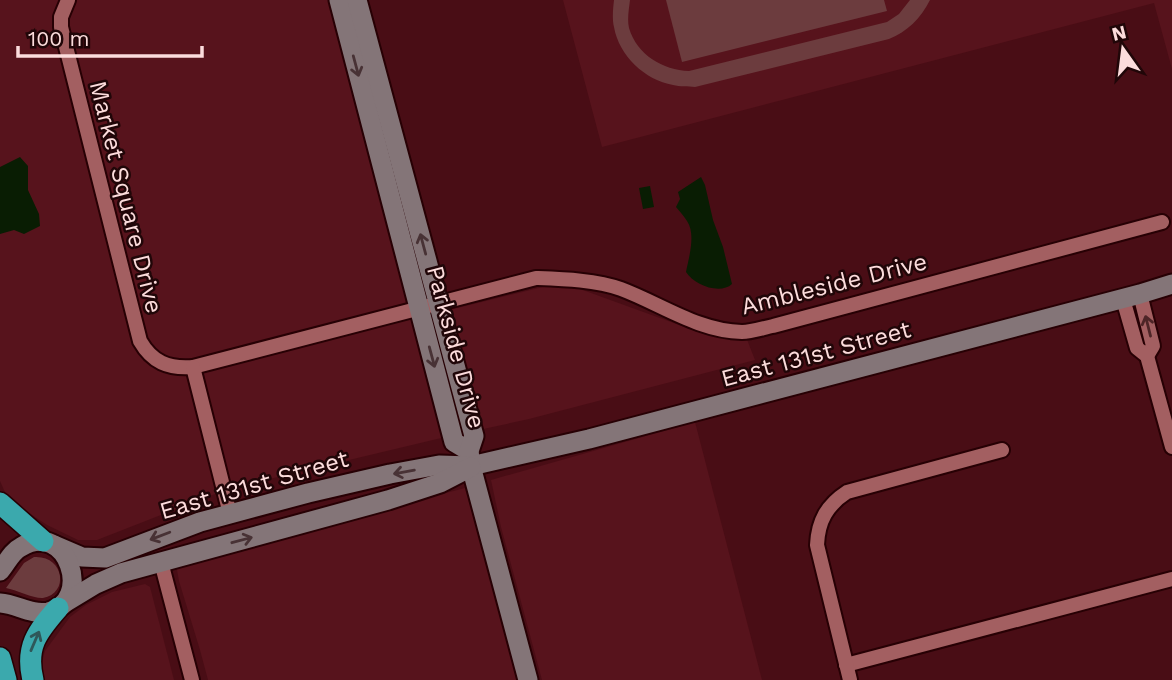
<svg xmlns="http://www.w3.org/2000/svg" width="1172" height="680" viewBox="0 0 1172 680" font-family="'Work Sans',sans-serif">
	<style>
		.built { fill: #57131c }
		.green { fill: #6c3c3e }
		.water { fill: #091d03 }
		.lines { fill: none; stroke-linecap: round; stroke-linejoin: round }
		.street-casing { stroke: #270004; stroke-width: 18 }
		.secondary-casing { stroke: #270004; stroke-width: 23 }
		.highway-casing { stroke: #270004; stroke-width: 24 }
		.street { stroke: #a35f61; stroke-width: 14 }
		.secondary { stroke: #847578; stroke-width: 19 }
		.highway { stroke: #3ba9ad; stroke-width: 21 }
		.oneway { stroke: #483235 }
		.oneway2 { stroke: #4e2527 }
		.oneway3 { stroke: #2e585a }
		.labels { text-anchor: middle; stroke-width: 5; stroke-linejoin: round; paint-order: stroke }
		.street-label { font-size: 24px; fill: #fcdcdc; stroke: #200608 }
	</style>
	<rect width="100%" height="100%" fill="#490d15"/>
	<g class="built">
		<polygon points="0,0 348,0 429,315 547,286 580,289 704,334 746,337 755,360 529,419 437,439 261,481 212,495 97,540 78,540 47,525 8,499 0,481"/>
		<polygon points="563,0 1172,0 1172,69 1154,3 602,147"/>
		<polygon points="695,422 762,680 542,680 501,527 491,480"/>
		<polygon points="465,488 495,589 519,680 208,680 200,650 179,581 176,564"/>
		<polygon points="145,584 150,587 174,680 43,680 41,666 45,651 70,617 86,605 112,592"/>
	</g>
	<g class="green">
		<path d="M614 0H630C629 9 627 19 629 28 637 55 663 70 689 71L887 22 899 14 910 0H930C921 18 907 32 889 39L695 87C688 86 680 87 673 85 645 80 619 56 614 27 612 19 613 9 614 0Z"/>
		<polygon points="666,0 884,0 887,11 682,62"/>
		<path d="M34 557C64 555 70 593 43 598 35 599 16 590 6 588L24 563Z"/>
	</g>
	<g class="water">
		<polygon points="20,157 28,166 28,190 39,214 40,226 24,234 14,230 0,234 0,167"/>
		<path d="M701 177 705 185 713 220 723 247 732 284C720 295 694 285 686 272 689 257 696 234 687 221 684 216 680 212 676 207L680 199 678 192Z"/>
		<polygon points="650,186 654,207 643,209 639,188"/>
	</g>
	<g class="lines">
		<defs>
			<g id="street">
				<path d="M68 0 61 17V27L140 341C152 362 168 369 193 367L536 278C563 279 596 280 621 289 661 304 698 331 742 332 752 332 763 328 773 326L1162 222"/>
				<polyline points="1140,294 1153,346 1147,356"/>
				<polyline points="1123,299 1137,348 1147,356 1172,447"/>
				<polyline points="193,367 230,514"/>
				<polyline points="161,562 192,680"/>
				<polyline points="846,665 1172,579"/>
				<path d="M850 680 817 545C818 521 827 505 847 492L1002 450"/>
			</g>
			<g id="secondary">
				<polyline points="339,0 454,442 469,451"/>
				<polyline points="357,0 474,436 469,451 471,466 528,680"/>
				<polyline points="54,545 82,557 105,558 200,522 308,493 390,474 439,465 471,466 589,439 1140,294 1172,284"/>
				<path d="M0 571C7 563 11 552 21 547 68 519 94 602 48 612 30 615 17 604 0 603"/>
				<polyline points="63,604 96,584 121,573 388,500 440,483 471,467"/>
			</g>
			<g id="highway">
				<polyline points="0,503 43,541"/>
				<polyline points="0,658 6,680"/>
				<path d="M33 680C25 647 37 632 58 608"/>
			</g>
		</defs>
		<use href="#street" class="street-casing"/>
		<use href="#secondary" class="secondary-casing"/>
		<use href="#highway" class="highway-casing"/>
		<use href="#street" class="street"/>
		<use href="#secondary" class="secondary"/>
		<use href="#highway" class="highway"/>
	</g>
	<defs><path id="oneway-shaft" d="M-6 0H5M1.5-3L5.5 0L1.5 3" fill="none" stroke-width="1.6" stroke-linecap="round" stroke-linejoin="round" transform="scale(1.75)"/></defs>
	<g class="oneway">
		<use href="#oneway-shaft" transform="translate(356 66) rotate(75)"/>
		<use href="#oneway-shaft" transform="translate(423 244) rotate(-105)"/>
		<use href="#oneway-shaft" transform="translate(432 357) rotate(75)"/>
		<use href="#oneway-shaft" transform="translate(404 472) rotate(170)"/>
		<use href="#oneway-shaft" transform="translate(160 536) rotate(159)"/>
		<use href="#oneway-shaft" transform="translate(242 540) rotate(-15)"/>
	</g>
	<use class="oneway2" href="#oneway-shaft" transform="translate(1148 326) rotate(-104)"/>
	<use class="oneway3" href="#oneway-shaft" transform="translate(35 641) rotate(-67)"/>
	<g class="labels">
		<g class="street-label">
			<text transform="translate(126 197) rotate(76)" y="8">Market Square Drive</text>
			<text transform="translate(834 284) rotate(-14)" y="8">Ambleside Drive</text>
			<text transform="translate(456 347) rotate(75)" y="8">Parkside Drive</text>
			<text transform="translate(816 354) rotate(-15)" y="8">East 131st Street</text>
			<text transform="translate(254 485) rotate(-16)" y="8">East 131st Street</text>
		</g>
	</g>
	<g transform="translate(1123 49) rotate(346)" stroke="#200608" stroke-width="5" paint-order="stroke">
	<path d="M0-5L12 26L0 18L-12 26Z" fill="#fcdcdc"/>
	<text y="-10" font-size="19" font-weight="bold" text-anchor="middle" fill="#fcdcdc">N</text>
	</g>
	<path d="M18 46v10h184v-10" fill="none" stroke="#fcdcdc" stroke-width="3.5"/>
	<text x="28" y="46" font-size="21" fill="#fcdcdc" stroke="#200608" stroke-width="5" paint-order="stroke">100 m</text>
</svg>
